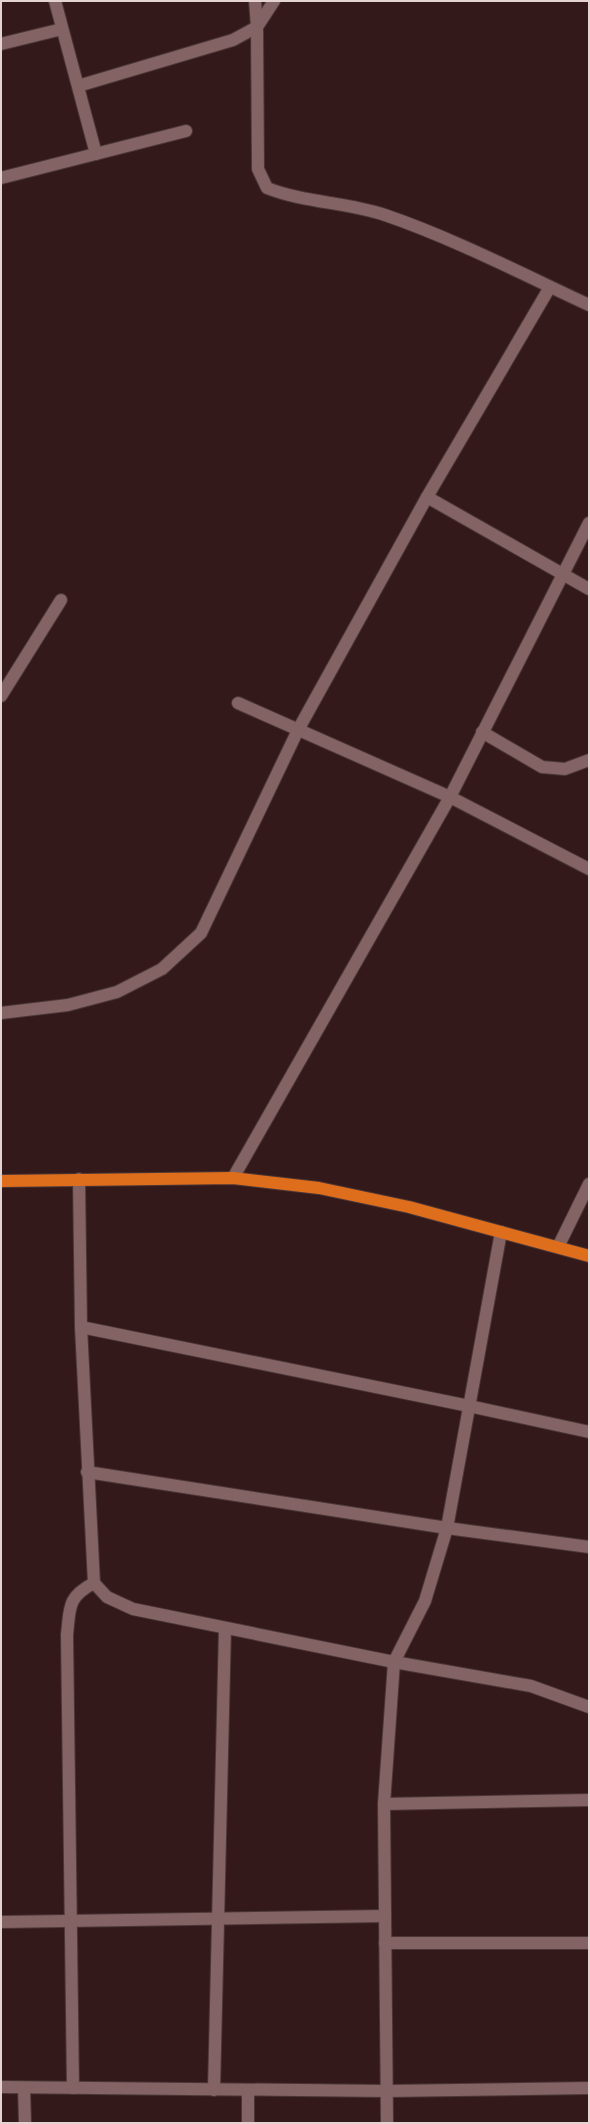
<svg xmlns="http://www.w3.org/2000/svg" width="590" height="2124" viewBox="0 0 590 2124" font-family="'PT Serif',serif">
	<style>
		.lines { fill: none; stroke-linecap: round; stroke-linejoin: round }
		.lane-casing { stroke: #4b3636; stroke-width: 14 }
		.street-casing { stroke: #4b3636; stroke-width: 14 }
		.secondary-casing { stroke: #4b3636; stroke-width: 14 }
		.highway-casing { stroke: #4b3636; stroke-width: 14 }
		.lane { stroke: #836363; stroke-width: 12 }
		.street { stroke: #836363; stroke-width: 12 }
		.secondary { stroke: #836363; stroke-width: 12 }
		.highway { stroke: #de6d1c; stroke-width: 12 }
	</style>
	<rect width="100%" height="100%" fill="#33191a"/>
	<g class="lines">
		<defs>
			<polyline id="lane" points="1,696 61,600"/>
			<g id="street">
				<polyline points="55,1 96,154"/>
				<path d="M255 1 257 27 258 169 267 188C305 203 347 202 385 215 455 239 522 274 589 305"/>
				<polyline points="1,44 62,29"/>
				<polyline points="78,86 233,40 257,27 274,1"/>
				<polyline points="1,178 186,131"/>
				<polyline points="427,497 589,589"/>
				<polyline points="238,703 450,797 589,869"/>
				<polyline points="482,732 542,767 565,769 589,760"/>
				<polyline points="1,1013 68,1005 117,992 162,969 201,933 298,730 427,497 550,287"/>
				<polyline points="233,1178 450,797 589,523"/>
				<polyline points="79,1179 81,1327 94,1583 107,1597 133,1609 394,1662 531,1686 589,1707"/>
				<polyline points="558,1247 589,1184"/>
				<polyline points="81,1327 469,1406 589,1432"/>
				<polyline points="87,1472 447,1528 589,1547"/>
				<polyline points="384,1804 589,1800"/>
				<polyline points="1,1922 385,1916"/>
				<polyline points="385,1943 589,1943"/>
				<polyline points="1,2087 387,2091 589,2088"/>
				<polyline points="24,2088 25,2123"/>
				<path d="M73 2088 67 1635C70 1608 67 1597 94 1583"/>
				<polyline points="214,2090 225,1628"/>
				<polyline points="248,2123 248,2090"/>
			</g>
			<polyline id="secondary" points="387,2123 384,1804 394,1662 425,1601 447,1528 501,1232"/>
			<polyline id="highway" points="1,1181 233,1178 319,1188 409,1207 589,1256"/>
		</defs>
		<use href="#lane" class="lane-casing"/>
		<use href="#street" class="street-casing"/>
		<use href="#secondary" class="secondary-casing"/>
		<use href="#highway" class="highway-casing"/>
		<use href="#lane" class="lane"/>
		<use href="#street" class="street"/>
		<use href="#secondary" class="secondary"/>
		<use href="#highway" class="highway"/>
	</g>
	<rect width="590" height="2124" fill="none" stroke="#e5d3d2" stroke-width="4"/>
</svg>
